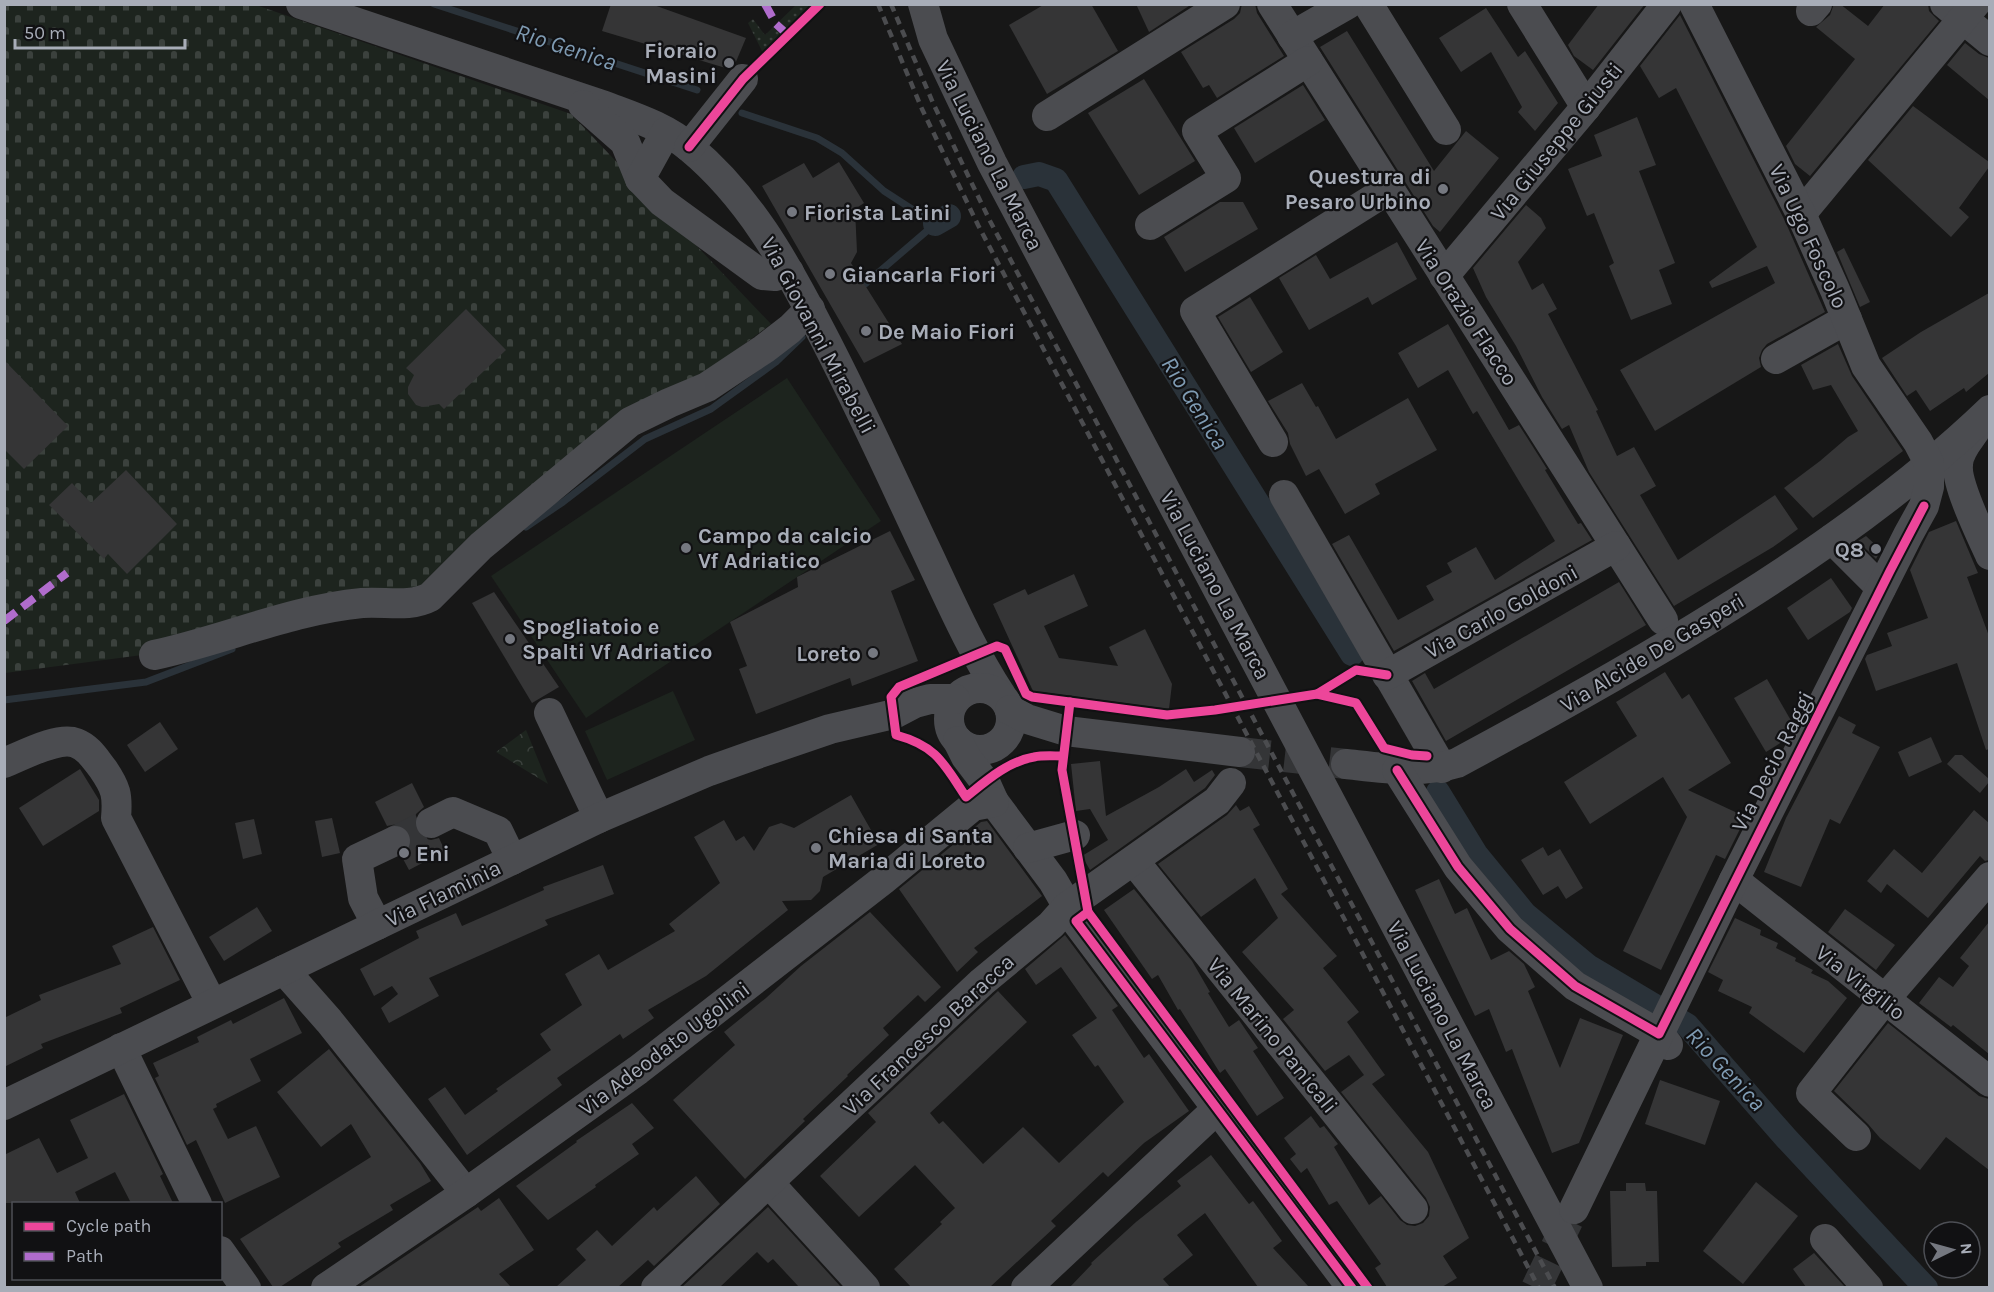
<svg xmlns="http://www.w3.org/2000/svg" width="1994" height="1292" viewBox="0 0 1994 1292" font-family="Karla,sans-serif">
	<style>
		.grass { fill: url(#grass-dots) }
		.cemetery { fill: url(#cemetery-stones) }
		.park { fill: url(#park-crowns) }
		.pitch { fill: #1d241e }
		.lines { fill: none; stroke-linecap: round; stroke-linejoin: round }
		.stream { stroke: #2a3239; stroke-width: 7 }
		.canal { stroke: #2a3239; stroke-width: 24 }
		.building { fill: #353536 }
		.minor-tunnel { stroke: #343537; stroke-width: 30; stroke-dasharray: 30 15; stroke-linecap: butt }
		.minor { stroke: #4b4c50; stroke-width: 30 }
		.rail { stroke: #4b4c4f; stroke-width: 4.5; stroke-dasharray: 8 6; stroke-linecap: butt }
		.quiet { stroke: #b06ccc; stroke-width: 8; stroke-dasharray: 15 8; stroke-linecap: butt }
		.cycleway-casing { stroke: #111113; stroke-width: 13 }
		.cycleway { stroke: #ed469a; stroke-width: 9 }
		.poi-dot { fill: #757880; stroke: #111113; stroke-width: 2 }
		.labels { text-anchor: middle; stroke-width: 4.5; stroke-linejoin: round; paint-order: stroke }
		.poi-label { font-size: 22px; font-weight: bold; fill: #a8adb8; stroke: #111113; text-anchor: start }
		.street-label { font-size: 22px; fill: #a8adb8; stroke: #111113 }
		.water-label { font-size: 24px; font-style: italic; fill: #7f9bb3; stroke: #111113 }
	</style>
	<defs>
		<pattern id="grass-dots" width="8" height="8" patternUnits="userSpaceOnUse" patternTransform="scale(1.5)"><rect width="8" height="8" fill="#1d241e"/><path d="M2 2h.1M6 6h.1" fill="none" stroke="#3b413d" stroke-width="1.8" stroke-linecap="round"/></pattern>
		<pattern id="cemetery-stones" width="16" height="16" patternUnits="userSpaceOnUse" patternTransform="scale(1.5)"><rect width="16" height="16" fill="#1d241e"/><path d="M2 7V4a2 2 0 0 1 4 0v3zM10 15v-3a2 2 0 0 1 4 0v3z" fill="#3b413d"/></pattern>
		<pattern id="park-crowns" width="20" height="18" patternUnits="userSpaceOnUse" patternTransform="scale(1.5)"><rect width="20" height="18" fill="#1d241e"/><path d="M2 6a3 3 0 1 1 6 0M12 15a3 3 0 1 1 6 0" fill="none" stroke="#3b413d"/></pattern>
	</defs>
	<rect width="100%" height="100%" fill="#171717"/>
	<polygon class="grass" points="796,5 817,5 764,55 748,23 753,19 765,35"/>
	<polygon class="cemetery" points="4,5 256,5 571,114 771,324 412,594 165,652 5,673"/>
	<polygon class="park" points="526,730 548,784 496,752"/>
	<g class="pitch">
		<polygon points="787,378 881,521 586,718 491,576"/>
		<polygon points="673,691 695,740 607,780 585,731"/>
	</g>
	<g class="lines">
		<g class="stream">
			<polyline points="434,4 697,90"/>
			<polyline points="742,113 817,138 842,153 884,191 935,224 865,284"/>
			<polyline points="526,527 563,502 645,439 711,409 776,362 802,337"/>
			<polyline points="4,700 146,682 232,649"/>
		</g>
		<g class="canal">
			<polyline points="1024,177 1039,174 1056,180 1352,654"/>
			<polyline points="935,224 949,216"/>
			<polyline points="1438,792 1476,854 1525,914 1588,966 1687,1025 1786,1138 1926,1288"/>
		</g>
	</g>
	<g class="building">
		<polygon points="611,4 651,4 746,38 735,64 729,69 602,31"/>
		<polygon points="1045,4 1091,4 1118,51 1047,94 1009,25"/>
		<polygon points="1136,4 1192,4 1149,32"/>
		<polygon points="1242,4 1255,4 1257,13 1284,56 1217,98 1209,85 1203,88 1181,52 1234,19 1240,13"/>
		<polygon points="1599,4 1645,4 1593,70 1574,56 1568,45"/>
		<polygon points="1834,4 1840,4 1868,26 1885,4 1928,4 1929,11 1939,21 1810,176 1795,164 1786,146 1855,59 1816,27 1830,15"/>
		<polygon points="1486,8 1518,57 1525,51 1558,103 1535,131 1518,112 1522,107 1491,52 1461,72 1439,38"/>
		<polygon points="1680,15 1785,221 1825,312 1767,344 1762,350 1759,358 1761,367 1655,431 1620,370 1775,283 1767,266 1712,288 1709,282 1757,247 1676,88 1659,98 1640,66"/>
		<polygon points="1347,31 1434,171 1466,131 1499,158 1440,232 1433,226 1320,47"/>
		<polygon points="1965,43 1979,54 1989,58 1989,100 1947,65"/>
		<polygon points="1144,79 1195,161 1139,195 1088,113"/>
		<polygon points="1303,85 1325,120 1255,163 1234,128"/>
		<polygon points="1913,106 1989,162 1989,167 1959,208 1969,217 1951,237 1868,160"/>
		<polygon points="1637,117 1656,165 1639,171 1675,263 1659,270 1672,304 1631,320 1609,266 1614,263 1594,213 1587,216 1568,169 1602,156 1594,135"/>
		<polygon points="839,162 864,203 855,209 857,252 851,263 902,344 864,363 762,186 804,163 813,178"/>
		<polygon points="1220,202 1243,202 1258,229 1185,272 1164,237"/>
		<polygon points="1526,205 1541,218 1546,228 1518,262 1532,290 1543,283 1557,309 1548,314 1598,410 1596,411 1617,456 1634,447 1656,486 1640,495 1678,560 1775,495 1798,529 1773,547 1674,606 1589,472 1569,425 1562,429 1542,397 1516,346 1486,297 1473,268"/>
		<polygon points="1397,242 1417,279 1372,305 1368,297 1309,330 1279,278 1316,255 1330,279"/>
		<polygon points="1844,248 1870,302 1860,307 1837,252"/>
		<polygon points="1989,293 1989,373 1966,392 1964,388 1930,411 1916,390 1907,396 1882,358 1921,332"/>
		<polygon points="1250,297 1283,352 1251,372 1218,317"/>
		<polygon points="466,309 506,350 444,409 439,404 422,407 416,405 408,394 408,387 414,375 406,368"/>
		<polygon points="1448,324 1509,430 1519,425 1547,469 1545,470 1578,524 1581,523 1592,540 1394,651 1332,544 1349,535 1398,620 1434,600 1426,586 1452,572 1447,563 1476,547 1495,580 1555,541 1477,411 1473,414 1448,370 1418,388 1398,353"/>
		<polygon points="1838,344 1852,376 1903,451 1813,518 1784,488 1820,461 1848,437 1858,431 1831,385 1813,390 1801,365"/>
		<polygon points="4,360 68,426 24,469 4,449"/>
		<polygon points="1302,383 1316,407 1318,406 1336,439 1408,398 1437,450 1375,484 1380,494 1345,514 1319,469 1306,476 1290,444 1288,433 1268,401"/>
		<polygon points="126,470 177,524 127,574 108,554 104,559 49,505 72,483 91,503"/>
		<polygon points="1956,521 1978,573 1967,577 1989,636 1989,749 1986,750 1957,663 1876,691 1865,659 1867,655 1892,646 1887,633 1928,618 1910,570 1929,532"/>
		<polygon points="890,531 915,580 891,591 918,661 852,686 850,678 756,714 739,669 747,666 730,622 798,587 797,577"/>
		<polygon points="1866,536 1881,550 1876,559 1858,541"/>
		<polygon points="1074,574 1088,606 1044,626 1059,658 1118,666 1109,647 1145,629 1172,684 1169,709 1033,691 993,604 1025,589 1028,595"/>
		<polygon points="1831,578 1852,608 1850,612 1808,640 1787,608"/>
		<polygon points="1619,582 1646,625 1446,741 1412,681 1425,673 1434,689"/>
		<polygon points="494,592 559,687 532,703 472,603"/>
		<polygon points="1665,672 1682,699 1689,694 1731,763 1688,790 1746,817 1725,859 1716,855 1661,970 1623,951 1687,817 1663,777 1590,824 1564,782 1637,736 1616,702"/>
		<polygon points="1767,679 1793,724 1785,740 1766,752 1734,698"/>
		<polygon points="1839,716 1856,725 1852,733 1880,747 1840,824 1830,819 1801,887 1764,872 1786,818"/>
		<polygon points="160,722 178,749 145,772 127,745"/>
		<polygon points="1931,737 1942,762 1909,777 1898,752"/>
		<polygon points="1955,755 1962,755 1989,779 1989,782 1980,793 1947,764"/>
		<polygon points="1100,761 1106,816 1159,787 1186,769 1194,782 1212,770 1215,775 1205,788 1090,870 1082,856 1108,840 1090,809 1076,811 1071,764"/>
		<polygon points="80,769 99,800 99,811 43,846 19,808"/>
		<polygon points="412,783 424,807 416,814 414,823 415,830 422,838 431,840 439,838 445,851 409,870 402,857 409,851 412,843 410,833 405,827 397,824 387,826 375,802"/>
		<polygon points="851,795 879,844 823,877 820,891 811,900 782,901 788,910 706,976 648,1010 654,1018 623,1039 620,1034 557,1078 562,1085 467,1155 428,1099 445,1087 465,1115 498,1091 496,1089 551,1050 540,1034 582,1005 565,974 599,954 608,970 675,931 669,924 720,883 694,837 724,820 736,841 744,836 754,851 769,827 781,823 794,828"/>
		<polygon points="1236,805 1240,811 1249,806 1260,825 1253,829 1288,889 1281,894 1337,956 1323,968 1359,1012 1347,1022 1385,1075 1372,1084 1428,1152 1469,1238 1443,1256 1457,1278 1442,1287 1387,1287 1375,1268 1381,1264 1337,1201 1329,1205 1307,1168 1301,1173 1290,1159 1296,1154 1284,1138 1311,1116 1320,1128 1324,1126 1338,1144 1334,1147 1369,1205 1381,1196 1400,1220 1407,1225 1415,1226 1423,1223 1429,1216 1430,1207 1426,1198 1341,1092 1364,1075 1349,1055 1325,1071 1283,1019 1294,1010 1242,952 1278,918 1255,878 1201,917 1158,864 1227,815"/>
		<polygon points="1974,810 1989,823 1989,860 1985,861 1980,856 1928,918 1887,884 1881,893 1867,881 1894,849 1922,873"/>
		<polygon points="332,818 340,853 322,857 315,821"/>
		<polygon points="254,819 262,854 243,859 235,823"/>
		<polygon points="987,821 1042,896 974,948 978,952 957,972 899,889 981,822"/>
		<polygon points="1543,847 1548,856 1560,849 1583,888 1566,899 1558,886 1543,895 1521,860"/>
		<polygon points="603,865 614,894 545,920 548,925 429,978 439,996 389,1023 381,1008 398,994 392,986 374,996 360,969 419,938 416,931 456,913 462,926 544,890 543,887"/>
		<polygon points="1439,879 1455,914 1467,908 1491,960 1509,951 1524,964 1535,987 1528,991 1560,1068 1580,1018 1623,1035 1579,1143 1552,1153 1512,1049 1506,1052 1489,1009 1475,1016 1415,890"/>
		<polygon points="1134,889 1192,961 1210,992 1208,993 1229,1027 1239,1020 1258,1048 1253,1051 1284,1098 1257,1116 1225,1069 1220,1073 1180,1009 1178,1010 1158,975 1152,979 1104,910"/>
		<polygon points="257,907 272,931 224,961 209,937"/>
		<polygon points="1845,909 1895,945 1876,970 1828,932"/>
		<polygon points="870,912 941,987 925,1002 918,995 883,1028 889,1035 847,1075 848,1076 803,1119 805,1121 745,1179 673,1100 735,1045 724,1032 766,998 801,966"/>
		<polygon points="1735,918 1761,930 1760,935 1778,943 1776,948 1796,958 1795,961 1813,970 1811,973 1828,981 1847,998 1804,1053 1749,1013 1752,1007 1718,991 1723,980 1708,972"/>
		<polygon points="1989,922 1989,1054 1953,1025 1951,1027 1919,1003 1939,977 1953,987 1969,966 1960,958"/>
		<polygon points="153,927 180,980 120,1008 122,1013 41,1044 43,1048 4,1067 4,1018 41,1000 39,995 121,964 112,946"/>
		<polygon points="1065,935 1118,1006 1112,1010 1144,1058 1149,1054 1189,1111 1144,1143 1108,1177 1103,1172 1051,1221 1056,1226 990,1287 911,1287 894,1269 942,1224 940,1222 955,1208 915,1165 859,1217 820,1176 876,1122 868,1113 998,991 1027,1022 930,1113 939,1124 943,1121 983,1164 1023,1127 1059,1163 1124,1102 1098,1065 1095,1067 1072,1035 1097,1018 1061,967 1036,985 1025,969"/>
		<polygon points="284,998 302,1033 250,1059 261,1081 216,1104 217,1107 213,1109 228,1139 256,1126 280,1177 225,1203 196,1140 187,1145 155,1078 159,1076 153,1063 199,1042 197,1037 231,1020 233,1024"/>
		<polygon points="1888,1023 1979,1096 1989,1099 1989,1170 1946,1137 1920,1170 1880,1138 1868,1124 1834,1091"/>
		<polygon points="329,1049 420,1163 431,1181 390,1205 393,1210 338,1243 341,1247 280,1287 273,1287 240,1239 371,1157 351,1124 321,1147 277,1092"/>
		<polygon points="1660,1080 1720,1101 1705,1145 1645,1124"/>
		<polygon points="124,1094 163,1174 160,1176 173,1203 131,1203 115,1172 75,1192 80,1203 4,1203 4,1155 39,1138 57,1173 88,1158 70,1120"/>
		<polygon points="632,1103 654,1128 632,1144 639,1154 595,1185 596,1187 548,1220 516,1186 577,1142 576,1141"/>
		<polygon points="1211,1155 1249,1204 1253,1201 1282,1241 1273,1248 1309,1287 1258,1287 1205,1213 1177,1235 1193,1255 1163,1279 1170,1287 1070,1287 1092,1264 1091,1263 1136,1222 1181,1186 1177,1181"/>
		<polygon points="696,1176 720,1204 654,1266 648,1260 618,1287 556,1287 586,1260 576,1249 597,1230 612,1246 654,1207 657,1211"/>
		<polygon points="1756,1182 1798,1216 1743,1284 1703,1251"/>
		<polygon points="1626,1183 1645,1183 1646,1191 1657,1191 1659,1262 1646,1262 1646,1266 1612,1267 1610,1191 1626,1191"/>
		<polygon points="499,1198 534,1250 499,1274 511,1287 359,1287 478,1207 481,1211"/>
		<polygon points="768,1207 841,1287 799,1287 773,1259 768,1263 757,1252 720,1287 682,1287"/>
		<polygon points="1814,1253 1845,1287 1806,1287 1793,1269"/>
	</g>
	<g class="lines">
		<g class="minor-tunnel">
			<polyline points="1240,752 1346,764"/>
			<polyline points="395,841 431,823"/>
			<polyline points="1536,1288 1570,1217"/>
		</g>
		<g class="minor">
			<path d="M301 4 605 106C634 117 666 127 690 148 748 196 785 262 819 328 858 402 892 478 928 554 951 603 971 649 1001 695"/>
			<polyline points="923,4 933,39 992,163 1588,1288"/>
			<polyline points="1272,4 1663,620"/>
			<polyline points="1368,4 1446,130"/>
			<polyline points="1522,4 1586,107"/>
			<polyline points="1945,4 1990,41"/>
			<polyline points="1811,11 1817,4"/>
			<polyline points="1292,36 1348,4"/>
			<polyline points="583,105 625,142 640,179"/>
			<polyline points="1047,116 1225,4"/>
			<polyline points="666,132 640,179 662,202 762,275 775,276 789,272"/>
			<polyline points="689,147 743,79"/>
			<polyline points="1801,214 1975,4"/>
			<polyline points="1150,225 1226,178 1197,131 1308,61"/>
			<polyline points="1444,276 1586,107 1667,4"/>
			<polyline points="1776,359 1847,319"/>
			<path d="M1975 431C1968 441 1958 452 1958 465 1956 484 1981 535 1990 555"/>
			<polyline points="1273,442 1195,311 1389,189"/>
			<polyline points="1284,495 1442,768"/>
			<polyline points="1832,539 1881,588"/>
			<path d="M154 655C224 640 290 610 362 603 385 601 409 608 430 597L481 546 630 422 669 403 707 387 764 349 790 329 810 309"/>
			<polyline points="1387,675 1616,546"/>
			<circle cx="980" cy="719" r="31"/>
			<polyline points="1010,710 1027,719 1066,731 1240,752"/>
			<polyline points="549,713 599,818"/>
			<polyline points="958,741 966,757 985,782 994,802 1053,881 1076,921 1352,1288"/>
			<path d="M4 763C22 756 58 736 76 743 89 748 95 759 103 769 116 788 118 795 116 818L212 1004"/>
			<path d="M1346 764C1383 768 1421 774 1457 763 1552 712 1646 660 1737 602 1826 546 1913 484 1990 410"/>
			<polyline points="1397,770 1458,867 1510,929 1575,986 1659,1034 1668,1045"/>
			<polyline points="431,823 453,812 498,831 512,860"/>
			<polyline points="1028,848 1075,835"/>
			<polyline points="1134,861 1413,1209"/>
			<polyline points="1734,880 1990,1082"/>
			<polyline points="377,925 363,898 357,859 395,841"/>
			<polyline points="284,970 329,1021 466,1193"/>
			<polyline points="121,1048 197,1204"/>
			<polyline points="4,1105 599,818 709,771 754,755 830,729 894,714 915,703 930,699 955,699"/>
			<polyline points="1856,1136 1811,1093 1884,1000 1990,877"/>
			<polyline points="769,1183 865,1288"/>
			<polyline points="1574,1209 1734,880 1908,535 1924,506 1929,487 1929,463 1918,442 1866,366 1835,290 1801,214 1694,4"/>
			<polyline points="1825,1239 1868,1288"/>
			<polyline points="220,1251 246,1288"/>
			<polyline points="326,1288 466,1193 638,1070 883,880 973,806 994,802"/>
			<polyline points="656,1288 982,982 1051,925 1067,907 1217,801 1231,783"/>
			<polyline points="1026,1288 1217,1109"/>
		</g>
		<g class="rail">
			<polyline points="878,4 922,109 978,225 1539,1288"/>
			<polyline points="891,4 933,103 990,221 1555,1288"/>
		</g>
		<g class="quiet">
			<polyline points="765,4 776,24 788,35"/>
			<polyline points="4,621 67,573"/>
		</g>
		<defs>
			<g id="cycleway">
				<polyline points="689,147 743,79 820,4"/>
				<polyline points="1317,694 1356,670 1387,675"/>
				<polyline points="1070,702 1062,770 1088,912 1368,1288"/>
				<path d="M1063 756C1053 756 1043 755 1034 757 1007 762 987 780 966 797 944 764 937 746 896 735L891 697 899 687 997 646 1005 649 1026 694 1032 697 1167 715 1215 710 1317 694 1356 703 1384 748 1412 755 1427 756"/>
				<polyline points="1397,770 1458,867 1510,929 1575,986 1659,1034 1890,571 1924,506"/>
				<polyline points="1088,912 1076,921 1352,1288"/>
			</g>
		</defs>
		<use href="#cycleway" class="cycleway-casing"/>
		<use href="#cycleway" class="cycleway"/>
	</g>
	<g class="poi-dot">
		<circle cx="729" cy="63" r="6"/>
		<circle cx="1443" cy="189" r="6"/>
		<circle cx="792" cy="212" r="6"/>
		<circle cx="830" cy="274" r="6"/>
		<circle cx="866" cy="331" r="6"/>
		<circle cx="686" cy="548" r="6"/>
		<circle cx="1876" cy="549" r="6"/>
		<circle cx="510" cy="639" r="6"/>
		<circle cx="873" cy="653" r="6"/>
		<circle cx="816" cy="848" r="6"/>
		<circle cx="404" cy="853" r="6"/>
	</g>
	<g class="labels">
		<g class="poi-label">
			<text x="717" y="58" text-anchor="end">Fioraio<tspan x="717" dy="25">Masini</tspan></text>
			<text x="1431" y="184" text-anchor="end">Questura di<tspan x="1431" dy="25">Pesaro Urbino</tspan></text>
			<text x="804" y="220">Fiorista Latini</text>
			<text x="842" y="282">Giancarla Fiori</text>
			<text x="878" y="339">De Maio Fiori</text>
			<text x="698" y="543">Campo da calcio<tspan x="698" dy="25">Vf Adriatico</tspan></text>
			<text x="1864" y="557" text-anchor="end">Q8</text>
			<text x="522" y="634">Spogliatoio e<tspan x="522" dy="25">Spalti Vf Adriatico</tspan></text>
			<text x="861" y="661" text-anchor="end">Loreto</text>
			<text x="828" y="843">Chiesa di Santa<tspan x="828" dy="25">Maria di Loreto</tspan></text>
			<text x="416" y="861">Eni</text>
		</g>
		<g class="street-label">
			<text transform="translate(1556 141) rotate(-51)" y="8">Via Giuseppe Giusti</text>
			<text transform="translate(990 155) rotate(63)" y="8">Via Luciano La Marca</text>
			<text transform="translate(1809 236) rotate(65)" y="8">Via Ugo Foscolo</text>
			<text transform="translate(1467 312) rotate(57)" y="8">Via Orazio Flacco</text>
			<text transform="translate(819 335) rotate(62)" y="8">Via Giovanni Mirabelli</text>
			<text transform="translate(1216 585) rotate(62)" y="8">Via Luciano La Marca</text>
			<text transform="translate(1501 611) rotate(-29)" y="8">Via Carlo Goldoni</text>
			<text transform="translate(1652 652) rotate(-31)" y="8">Via Alcide De Gasperi</text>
			<text transform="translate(1772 761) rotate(-63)" y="8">Via Decio Raggi</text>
			<text transform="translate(443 893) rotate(-26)" y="8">Via Flaminia</text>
			<text transform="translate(1861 982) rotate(38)" y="8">Via Virgilio</text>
			<text transform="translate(1443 1015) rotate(62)" y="8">Via Luciano La Marca</text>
			<text transform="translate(928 1034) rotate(-43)" y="8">Via Francesco Baracca</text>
			<text transform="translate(1273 1035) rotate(51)" y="8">Via Marino Panicali</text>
			<text transform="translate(664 1048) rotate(-37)" y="8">Via Adeodato Ugolini</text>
		</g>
		<g class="water-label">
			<text transform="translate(566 47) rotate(18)" y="8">Rio Genica</text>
			<text transform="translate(1195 403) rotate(58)" y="8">Rio Genica</text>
			<text transform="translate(1726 1069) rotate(47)" y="8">Rio Genica</text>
		</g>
	</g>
	<rect width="1994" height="1292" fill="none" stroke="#a8adb8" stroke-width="12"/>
	<rect x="12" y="1202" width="210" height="78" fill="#111113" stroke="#4d4f55" stroke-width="1.5"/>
	<rect x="24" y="1222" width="30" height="9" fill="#ed469a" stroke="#4d4f55" stroke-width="1.5"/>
	<text x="66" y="1232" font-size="18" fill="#a8adb8">Cycle path</text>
	<rect x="24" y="1252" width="30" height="9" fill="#b06ccc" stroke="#4d4f55" stroke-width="1.5"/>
	<text x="66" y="1262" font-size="18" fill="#a8adb8">Path</text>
	<g transform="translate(1952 1250) rotate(85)"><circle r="28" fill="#111113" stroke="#4d4f55" stroke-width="1.5"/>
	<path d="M0-4.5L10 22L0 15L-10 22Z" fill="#757880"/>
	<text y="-9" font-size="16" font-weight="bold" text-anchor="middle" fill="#a8adb8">N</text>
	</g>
	<path d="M15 39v9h170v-9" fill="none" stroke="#a8adb8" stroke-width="3"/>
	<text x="24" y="39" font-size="18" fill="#a8adb8" stroke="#111113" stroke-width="4.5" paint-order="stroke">50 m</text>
</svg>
